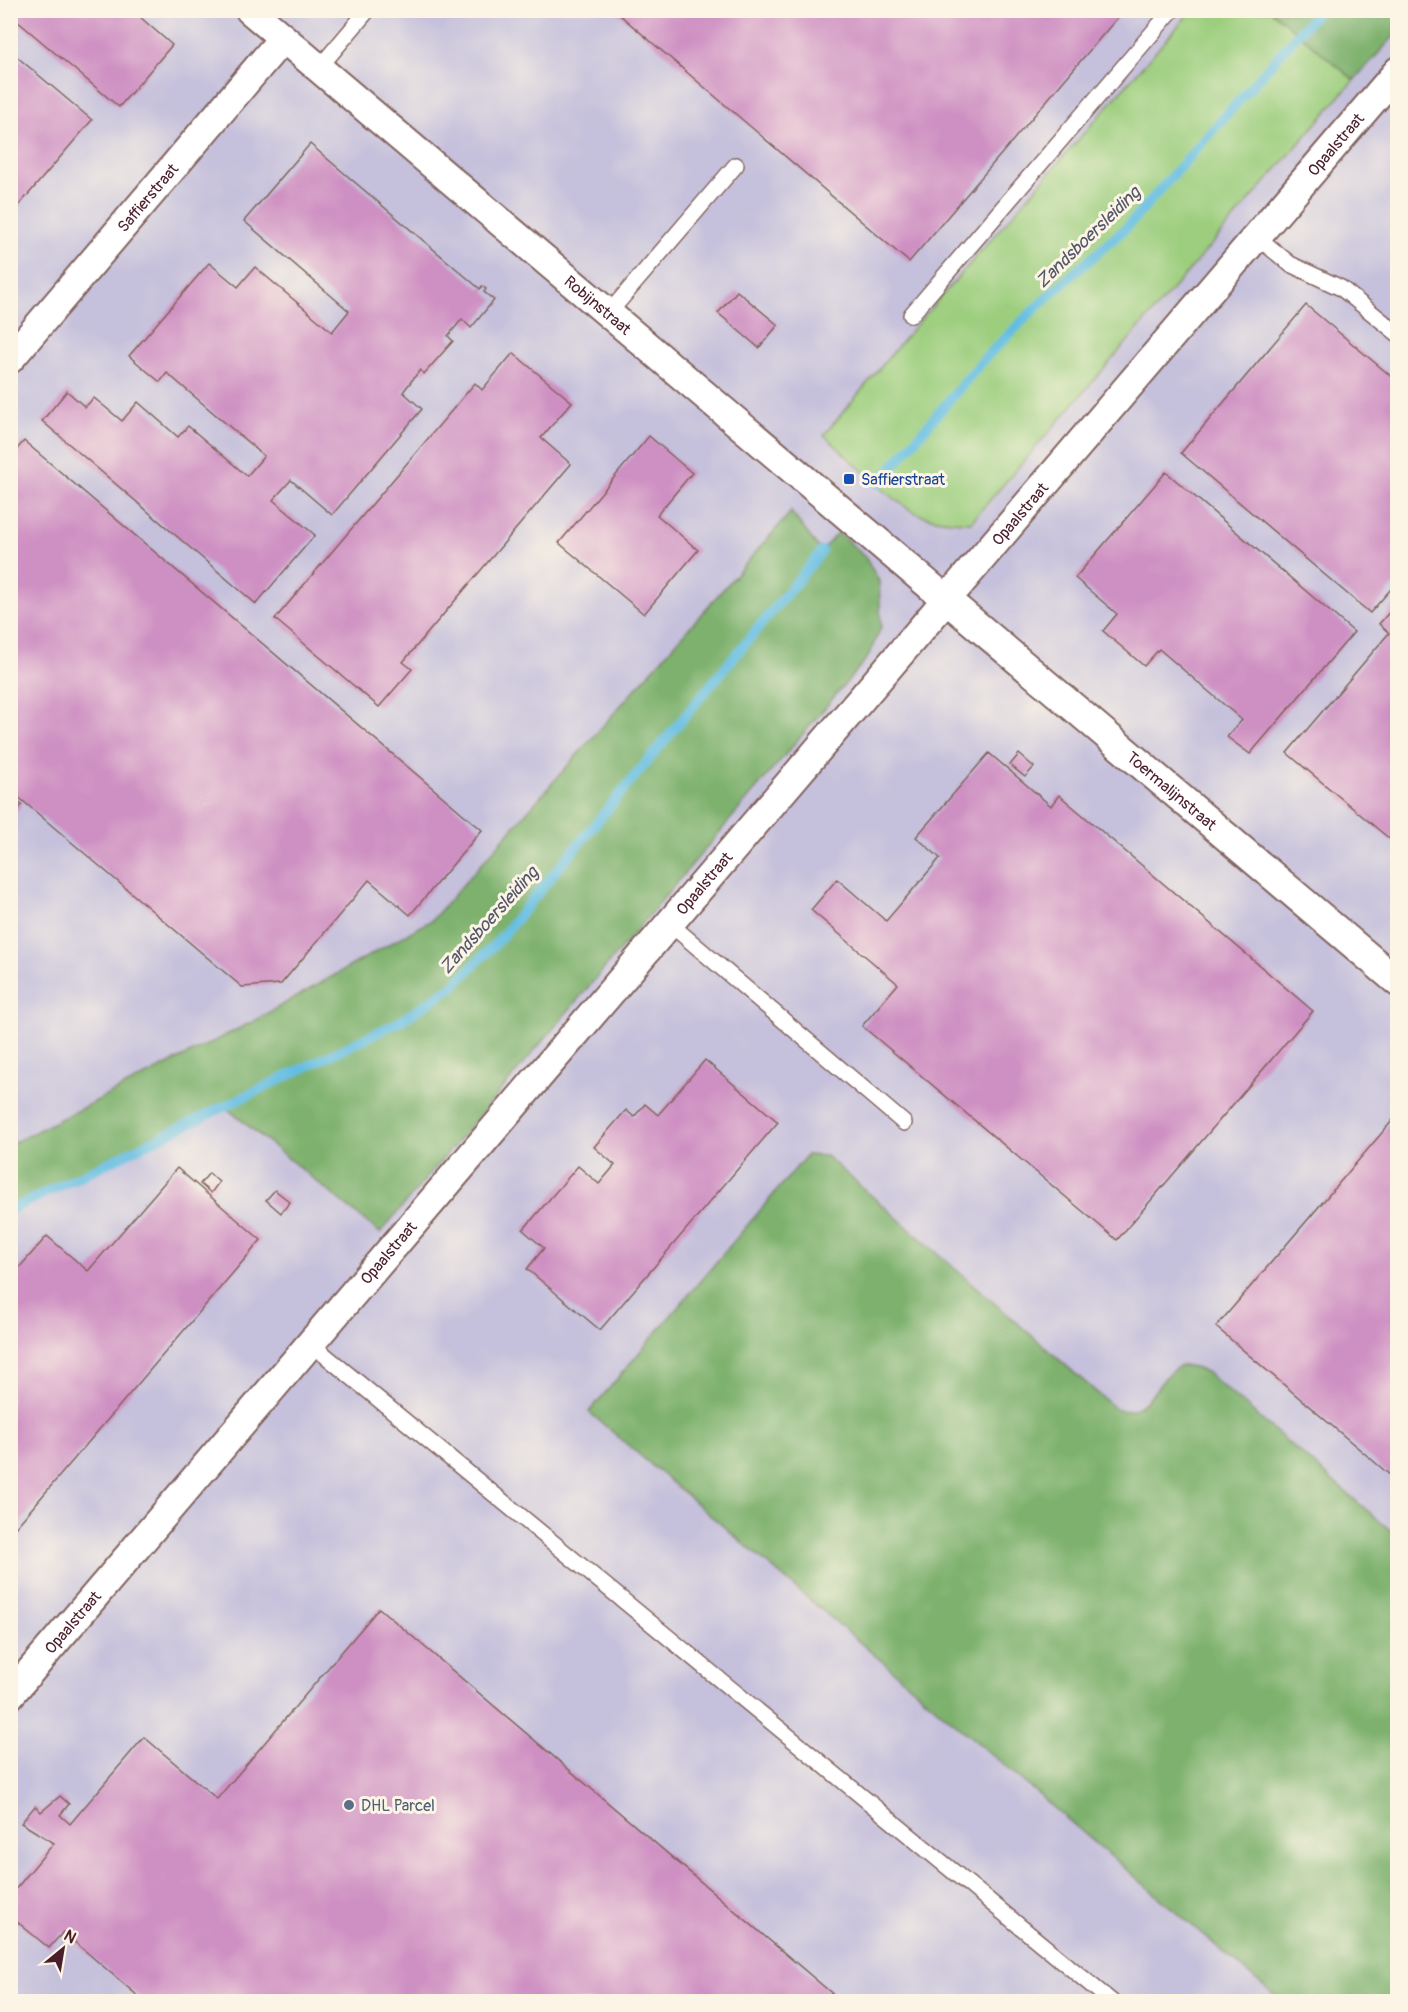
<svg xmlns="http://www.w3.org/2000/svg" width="1408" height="2012" viewBox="0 0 1408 2012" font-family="Pangolin,sans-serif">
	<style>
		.industrial { fill: #c5c0db }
		.green { fill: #9cce7e; stroke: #737654; stroke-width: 1.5 }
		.forest { fill: #7db16d; stroke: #64684c; stroke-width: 1.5 }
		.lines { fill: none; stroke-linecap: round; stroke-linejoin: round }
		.stream { stroke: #64bde2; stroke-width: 10 }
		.building { fill: #ce8fc2 }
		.service-casing { stroke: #82635e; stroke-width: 18 }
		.minor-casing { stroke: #82635e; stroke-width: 32 }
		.service { stroke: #fff; stroke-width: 15 }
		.minor { stroke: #fff; stroke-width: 28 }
		.transit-dot { fill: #1a4fb4; stroke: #fcf5e5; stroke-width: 2 }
		.service-dot { fill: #5c6f8a; stroke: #fcf5e5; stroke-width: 2 }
		.labels { text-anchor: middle; stroke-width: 6; stroke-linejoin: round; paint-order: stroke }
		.street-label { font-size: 16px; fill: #4a1f2b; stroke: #fcf5e5 }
		.transit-label { font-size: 16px; fill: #164399; stroke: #fcf5e5; text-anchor: start }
		.service-label { font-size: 16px; fill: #4e5e75; stroke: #fcf5e5; text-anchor: start }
		.water-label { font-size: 18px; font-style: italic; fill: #53566b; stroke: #fcf5e5 }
	</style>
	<rect width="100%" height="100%" fill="#fcf5e5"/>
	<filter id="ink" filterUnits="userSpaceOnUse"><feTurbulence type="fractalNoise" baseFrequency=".0167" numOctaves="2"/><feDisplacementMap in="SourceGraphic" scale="12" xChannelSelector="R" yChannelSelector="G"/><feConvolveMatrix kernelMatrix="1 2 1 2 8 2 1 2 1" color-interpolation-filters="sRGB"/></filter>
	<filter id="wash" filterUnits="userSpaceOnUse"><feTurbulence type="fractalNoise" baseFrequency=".008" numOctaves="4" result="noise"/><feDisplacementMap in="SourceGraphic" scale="24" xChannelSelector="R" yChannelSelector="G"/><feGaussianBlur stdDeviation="1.35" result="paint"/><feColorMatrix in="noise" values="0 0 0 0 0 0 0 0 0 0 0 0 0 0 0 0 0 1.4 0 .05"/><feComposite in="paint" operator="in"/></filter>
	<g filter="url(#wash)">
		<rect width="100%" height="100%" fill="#e9e2be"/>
		<rect class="industrial" x="11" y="11" width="1386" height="1990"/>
		<path class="green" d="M1191 11H1271L1354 80 971 522C954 522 938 521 921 515 895 506 847 455 824 435L910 332Z"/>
		<g class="forest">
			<polygon points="1271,11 1397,11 1397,33 1354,80"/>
			<polygon points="791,512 821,551 838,532 865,557 879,581 881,627 868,657 380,1233 225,1107 11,1210 11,1144 252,1022 432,920"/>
			<path d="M807 1155 826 1156 1117 1410C1154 1418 1160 1362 1188 1366 1194 1367 1201 1371 1206 1372L1397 1536V2001H1281L589 1412Z"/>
		</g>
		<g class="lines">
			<g class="stream">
				<polyline points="878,484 985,358 1046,298 1127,227 1319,10"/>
				<polyline points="10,1210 401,1021 453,986 498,941 822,551"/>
			</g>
		</g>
		<g id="blocks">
			<g class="building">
				<polygon points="10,10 132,10 172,45 119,107 10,15"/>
				<polygon points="614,10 1124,10 909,262"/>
				<polygon points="10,51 92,120 14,211 10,208"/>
				<polygon points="310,144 480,289 482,286 486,289 484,292 494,300 471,328 462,319 448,336 453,341 424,374 420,370 403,392 422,409 332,515 291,480 273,500 315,535 256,604 42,421 67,391 85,407 94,398 122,421 138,402 178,437 188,426 247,476 264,456 167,373 160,382 129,356 209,263 238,287 255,267 332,332 349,311 244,221"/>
				<polygon points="737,291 778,325 759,348 718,313"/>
				<polygon points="1306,305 1398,382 1398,581 1370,613 1181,453"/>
				<polygon points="513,353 572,402 541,438 571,464 403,662 412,669 379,707 275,619 475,383 482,390"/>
				<polygon points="649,436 692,473 657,515 698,550 644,614 559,543"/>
				<polygon points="24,441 482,830 410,915 369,880 281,984 242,987 10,790 10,457"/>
				<polygon points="1166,472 1354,632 1250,754 1227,737 1242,720 1159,649 1144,666 1103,631 1117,614 1075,578"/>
				<polygon points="1398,602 1398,846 1287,753 1389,633 1379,624"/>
				<polygon points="989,753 1051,806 1059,795 1313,1011 1117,1240 862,1026 898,984 811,910 837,879 886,921 940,858 916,837"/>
				<polygon points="1019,754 1034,767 1025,777 1010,765"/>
				<polygon points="10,796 22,805 12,816 10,815"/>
				<polygon points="705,1060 778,1122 600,1330 527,1269 544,1248 523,1230 578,1166 599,1184 615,1165 594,1147 626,1110 634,1117 645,1104 658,1115"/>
				<polygon points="1398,1114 1398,1482 1216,1327"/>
				<polygon points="177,1168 261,1240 10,1534 10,1278 47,1236 88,1271"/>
				<polygon points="209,1173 219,1182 211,1193 200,1184"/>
				<polygon points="275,1190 290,1202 281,1213 266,1200"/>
				<polygon points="379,1608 842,2002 145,2002 63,1932 49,1948 10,1916 10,1900 16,1893 14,1891 54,1843 21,1823 35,1806 41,1812 60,1796 69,1804 60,1815 70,1824 144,1737 217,1799"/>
			</g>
		</g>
	</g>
	<g filter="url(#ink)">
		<use href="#blocks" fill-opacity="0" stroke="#82635e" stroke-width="1.5"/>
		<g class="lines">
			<defs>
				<g id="service">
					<polyline points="318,69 368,10"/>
					<polyline points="1256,236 1290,264 1341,288 1398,334"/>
					<polyline points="608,314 736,165"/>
					<polyline points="911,315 1172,10"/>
					<polyline points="669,923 904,1123"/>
					<polyline points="310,1343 1112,2002"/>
				</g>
				<g id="minor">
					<path id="s1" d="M250 10 1398 982"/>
					<path id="s2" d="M10 359 283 38"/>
					<path id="s3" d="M10 1695 1398 71"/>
				</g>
			</defs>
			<use href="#service" class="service-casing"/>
			<use href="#minor" class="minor-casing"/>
			<use href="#service" class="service"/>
			<use href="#minor" class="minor"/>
		</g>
	</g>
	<rect class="transit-dot" x="843" y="473" width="12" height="12" rx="3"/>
	<circle class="service-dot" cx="349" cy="1805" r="6"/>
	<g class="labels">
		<g class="street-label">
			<text dy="6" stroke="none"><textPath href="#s3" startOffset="2040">Opaalstraat</textPath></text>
			<text dy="6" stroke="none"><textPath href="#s2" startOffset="212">Saffierstraat</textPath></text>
			<text dy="6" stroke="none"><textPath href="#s1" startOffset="456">Robijnstraat</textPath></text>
			<text dy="6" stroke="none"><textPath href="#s3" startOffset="1554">Opaalstraat</textPath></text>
			<text dy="6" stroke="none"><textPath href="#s1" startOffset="1208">Toermalijnstraat</textPath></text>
			<text dy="6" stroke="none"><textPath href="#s3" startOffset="1068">Opaalstraat</textPath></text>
			<text dy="6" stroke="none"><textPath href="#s3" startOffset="582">Opaalstraat</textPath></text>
			<text dy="6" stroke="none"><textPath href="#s3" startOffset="96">Opaalstraat</textPath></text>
		</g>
		<g class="transit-label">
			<text x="861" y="485">Saffierstraat</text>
		</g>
		<g class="service-label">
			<text x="361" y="1811">DHL Parcel</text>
		</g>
		<g class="water-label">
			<text transform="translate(1088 237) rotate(-44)" y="6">Zandsboersleiding</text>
			<text transform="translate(489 920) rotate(-48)" y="6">Zandsboersleiding</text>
		</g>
	</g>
	<rect width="1408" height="2012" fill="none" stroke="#fcf5e5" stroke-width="36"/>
	<g transform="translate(63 1949) rotate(30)" stroke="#fcf5e5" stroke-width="4.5" paint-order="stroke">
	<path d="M0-4.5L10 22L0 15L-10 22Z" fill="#4a1f2b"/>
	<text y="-9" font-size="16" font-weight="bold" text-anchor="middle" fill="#4a1f2b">N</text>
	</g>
</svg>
